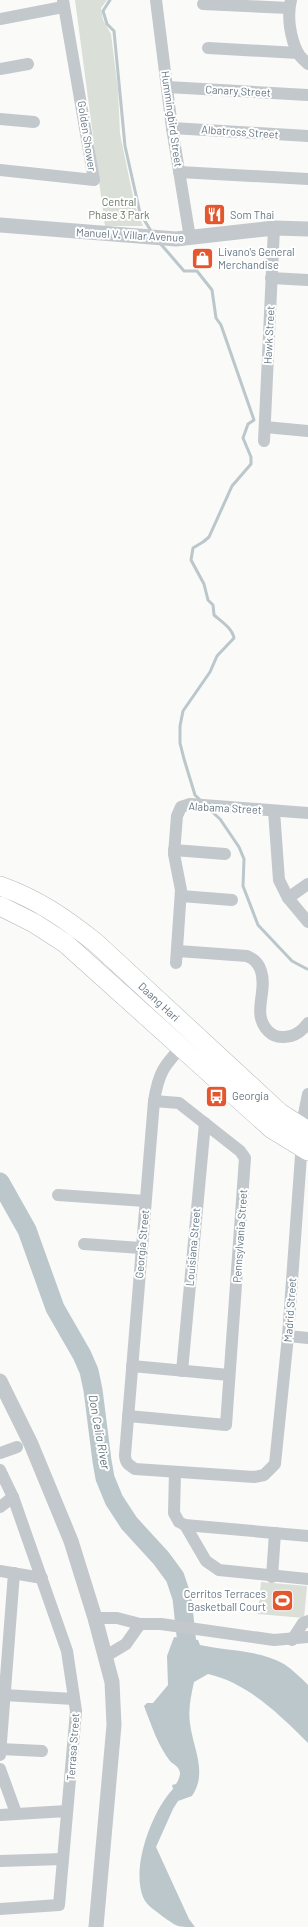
<svg xmlns="http://www.w3.org/2000/svg" width="308" height="1927" viewBox="0 0 308 1927" font-family="Barlow,sans-serif">
	<style>
		.green { fill: #dadfd7 }
		.water { fill: #bbc7cb }
		.lines { fill: none; stroke-linecap: round; stroke-linejoin: round }
		.stream { stroke: #bbc7cb; stroke-width: 3 }
		.river { stroke: #bbc7cb; stroke-width: 19 }
		.primary-casing { stroke: #b5babe; stroke-width: 20 }
		.minor { stroke: #c3c8cc; stroke-width: 12 }
		.tertiary { stroke: #c3c8cc; stroke-width: 15 }
		.primary { stroke: #fff; stroke-width: 19 }
		.labels { text-anchor: middle; stroke-width: 4; stroke-linejoin: round; paint-order: stroke }
		.street-label { font-size: 11px; fill: #657683; stroke: #fff }
		.park-label { font-size: 11px; fill: #687a64; stroke: #fff }
		.poi-label { font-size: 11px; fill: #657683; stroke: #fff; text-anchor: start }
		.water-label { font-size: 12px; font-style: italic; fill: #60757c; stroke: #fff }
	</style>
	<rect width="100%" height="100%" fill="#fafaf8"/>
	<g class="green">
		<polygon points="75,0 107,0 101,8 103,20 111,34 118,90 120,134 135,206 143,226 105,226"/>
		<polygon points="261,1582 307,1586 304,1618 258,1614"/>
	</g>
	<path class="water" d="M174 1637 198 1640 200 1645C227 1651 260 1650 284 1664 293 1670 301 1678 308 1685V1743C280 1715 248 1683 208 1674L194 1682C191 1696 188 1709 190 1723 193 1749 208 1772 192 1796L178 1801 173 1809 156 1847 189 1919 195 1927C176 1927 178 1927 162 1916 155 1910 147 1906 143 1897 131 1867 152 1811 173 1789L172 1785 176 1784C178 1781 180 1777 180 1773 179 1766 174 1765 170 1761 158 1746 151 1724 144 1706L147 1703H153L168 1685 167 1656Z"/>
	<g class="lines">
		<g class="stream">
			<polyline points="110,0 103,11 107,24 114,31 125,146 140,213 151,231"/>
			<path d="M159 242 184 271H197L212 290 216 318 221 325 254 420 248 424 243 438 251 457V464L232 486 209 537 203 542 193 548 191 560 204 584 208 600 213 605 214 615C221 621 232 628 234 638L217 656 210 672 183 711 180 726V743L184 759 195 795 202 802"/>
			<polyline points="210,810 220,819 239,847 244,859 243,886 258,925 292,961 307,969"/>
		</g>
		<polyline class="river" points="0,1182 27,1230 55,1308 82,1355 89,1371 93,1390 102,1461 105,1478 114,1500 129,1523 161,1558 175,1577 182,1598 189,1663"/>
		<defs>
			<g id="primary">
				<path d="M0 886C37 899 66 919 96 943L280 1113 308 1131"/>
				<polyline points="0,906 34,923 65,943 272,1129 308,1151"/>
			</g>
		</defs>
		<use href="#primary" class="primary-casing"/>
		<g class="minor">
			<polyline points="156,0 172,128 190,238"/>
			<path d="M291 0C287 16 290 38 298 53 300 57 305 61 308 64"/>
			<polyline points="203,4 289,8"/>
			<polyline points="0,19 63,7"/>
			<polyline points="208,48 298,53"/>
			<polyline points="0,69 28,64"/>
			<polyline points="167,87 308,95"/>
			<polyline points="0,119 34,122"/>
			<polyline points="172,128 308,136"/>
			<polyline points="0,170 94,180 63,0"/>
			<polyline points="179,172 308,179"/>
			<polyline points="271,278 308,280"/>
			<polyline points="265,427 308,431"/>
			<polyline points="264,441 274,228"/>
			<polyline points="274,811 279,880 288,898 308,922"/>
			<polyline points="174,850 225,854"/>
			<polyline points="181,896 232,900"/>
			<polyline points="288,898 308,884"/>
			<path d="M178 951 247 956C254 959 259 964 261 971 268 992 251 1013 268 1031 272 1035 277 1037 282 1037 293 1038 302 1031 308 1023"/>
			<polyline points="176,963 181,890 174,854 177,816 181,807 190,804 308,813"/>
			<path d="M185 1043C165 1065 159 1070 154 1101L125 1455C125 1463 129 1465 135 1469L254 1477 264 1475 275 1464 288 1336 304 1114 308 1094"/>
			<polyline points="58,1195 145,1201"/>
			<polyline points="84,1244 141,1248"/>
			<polyline points="288,1336 308,1338"/>
			<polyline points="132,1366 229,1375"/>
			<polyline points="182,1371 205,1123"/>
			<polyline points="128,1416 226,1425 245,1158 240,1151 179,1103 154,1101"/>
			<polyline points="0,1453 17,1447"/>
			<polyline points="0,1470 13,1497 67,1651 76,1711 59,1905 0,1909"/>
			<polyline points="175,1472 174,1513 179,1522 185,1525 308,1536"/>
			<polyline points="0,1507 13,1497"/>
			<polyline points="185,1525 206,1561 219,1570 308,1579"/>
			<polyline points="0,1571 42,1578"/>
			<polyline points="272,1577 275,1533"/>
			<polyline points="95,1618 117,1618 140,1624 161,1624 274,1640 308,1637"/>
			<polyline points="292,1640 303,1623 308,1621"/>
			<polyline points="106,1656 126,1644 140,1624"/>
			<polyline points="4,1695 74,1699"/>
			<polyline points="0,1749 42,1751"/>
			<polyline points="0,1755 14,1573"/>
			<polyline points="0,1769 16,1813"/>
			<polyline points="0,1815 67,1811"/>
			<polyline points="0,1861 63,1859"/>
		</g>
		<g class="tertiary">
			<polyline points="0,225 176,239 274,228 308,229"/>
			<polyline points="0,1381 31,1444 71,1541 95,1618 112,1682 114,1725 96,1927"/>
		</g>
		<use href="#primary" class="primary"/>
	</g>
	<defs>
		<symbol id="restaurant-square" viewBox="-11 -11 22 22"><rect x="-9" y="-9" width="18" height="18" rx="4" fill="#e4572e" stroke="#fff"/><path d="M-5-6h1v4h1v-4h1v4h1v-4h1v5L-1.5 .5V6h-2V.5L-5-1ZM5-6V6H3V1.5H1.5Q1.5-4 5-6Z" fill="#fff"/></symbol>
		<symbol id="shop-square" viewBox="-11 -11 22 22"><rect x="-9" y="-9" width="18" height="18" rx="4" fill="#e4572e" stroke="#fff"/><path d="M-5-2.5h2.3a2.7 3.5 0 0 1 5.4 0H5L5.5 6h-11ZM-1.5-2.5h3a1.5 2.3 0 0 0-3 0Z" fill="#fff"/></symbol>
		<symbol id="bus-square" viewBox="-11 -11 22 22"><rect x="-9" y="-9" width="18" height="18" rx="4" fill="#e4572e" stroke="#fff"/><path d="M-5-6H5V4H4V6H2V4H-2V6H-4V4H-5ZM-3.5-4V0h7V-4ZM-3.5 1.2v1.5H-2V1.2ZM2 1.2v1.5H3.5V1.2Z" fill="#fff"/></symbol>
		<symbol id="stadium-square" viewBox="-11 -11 22 22"><rect x="-9" y="-9" width="18" height="18" rx="4" fill="#e4572e" stroke="#fff"/><path d="M0-5a6.5 5 0 1 0 0 10a6.5 5 0 1 0 0-10ZM-3.5-1.8h7v3.6h-7Z" fill="#fff"/></symbol>
	</defs>
	<g fill-rule="evenodd">
		<use href="#restaurant-square" x="202" y="202" width="25" height="25"/>
		<use href="#shop-square" x="190" y="246" width="25" height="25"/>
		<use href="#bus-square" x="204" y="1084" width="25" height="25"/>
		<use href="#stadium-square" x="270" y="1588" width="25" height="25"/>
	</g>
	<g class="labels">
		<g class="street-label">
			<text transform="translate(238 91) rotate(3)" y="4">Canary Street</text>
			<text transform="translate(172 119) rotate(82)" y="4">Hummingbird Street</text>
			<text transform="translate(240 132) rotate(4)" y="4">Albatross Street</text>
			<text transform="translate(87 136) rotate(81)" y="4">Golden Shower</text>
			<text transform="translate(130 235) rotate(3)" y="4">Manuel V. Villar Avenue</text>
			<text transform="translate(269 335) rotate(-87)" y="4">Hawk Street</text>
			<text transform="translate(225 808) rotate(3)" y="4">Alabama Street</text>
			<text transform="translate(159 1002) rotate(43)" y="4">Daang Hari</text>
			<text transform="translate(240 1236) rotate(-86)" y="4">Pennsylvania Street</text>
			<text transform="translate(142 1244) rotate(-85)" y="4">Georgia Street</text>
			<text transform="translate(193 1247) rotate(-85)" y="4">Louisiana Street</text>
			<text transform="translate(290 1310) rotate(-86)" y="4">Madrid Street</text>
			<text transform="translate(73 1747) rotate(-86)" y="4">Terrasa Street</text>
		</g>
		<g class="park-label">
			<text x="119" y="206">Central<tspan x="119" dy="13">Phase 3 Park</tspan></text>
		</g>
		<g class="poi-label">
			<text x="230" y="219">Som Thai</text>
			<text x="218" y="256">Livano's General<tspan x="218" dy="13">Merchandise</tspan></text>
			<text x="232" y="1100">Georgia</text>
			<text x="266" y="1598" text-anchor="end">Cerritos Terraces<tspan x="266" dy="13">Basketball Court</tspan></text>
		</g>
		<g class="water-label">
			<text transform="translate(99 1432) rotate(80)" y="4">Don Celia River</text>
		</g>
	</g>
</svg>
